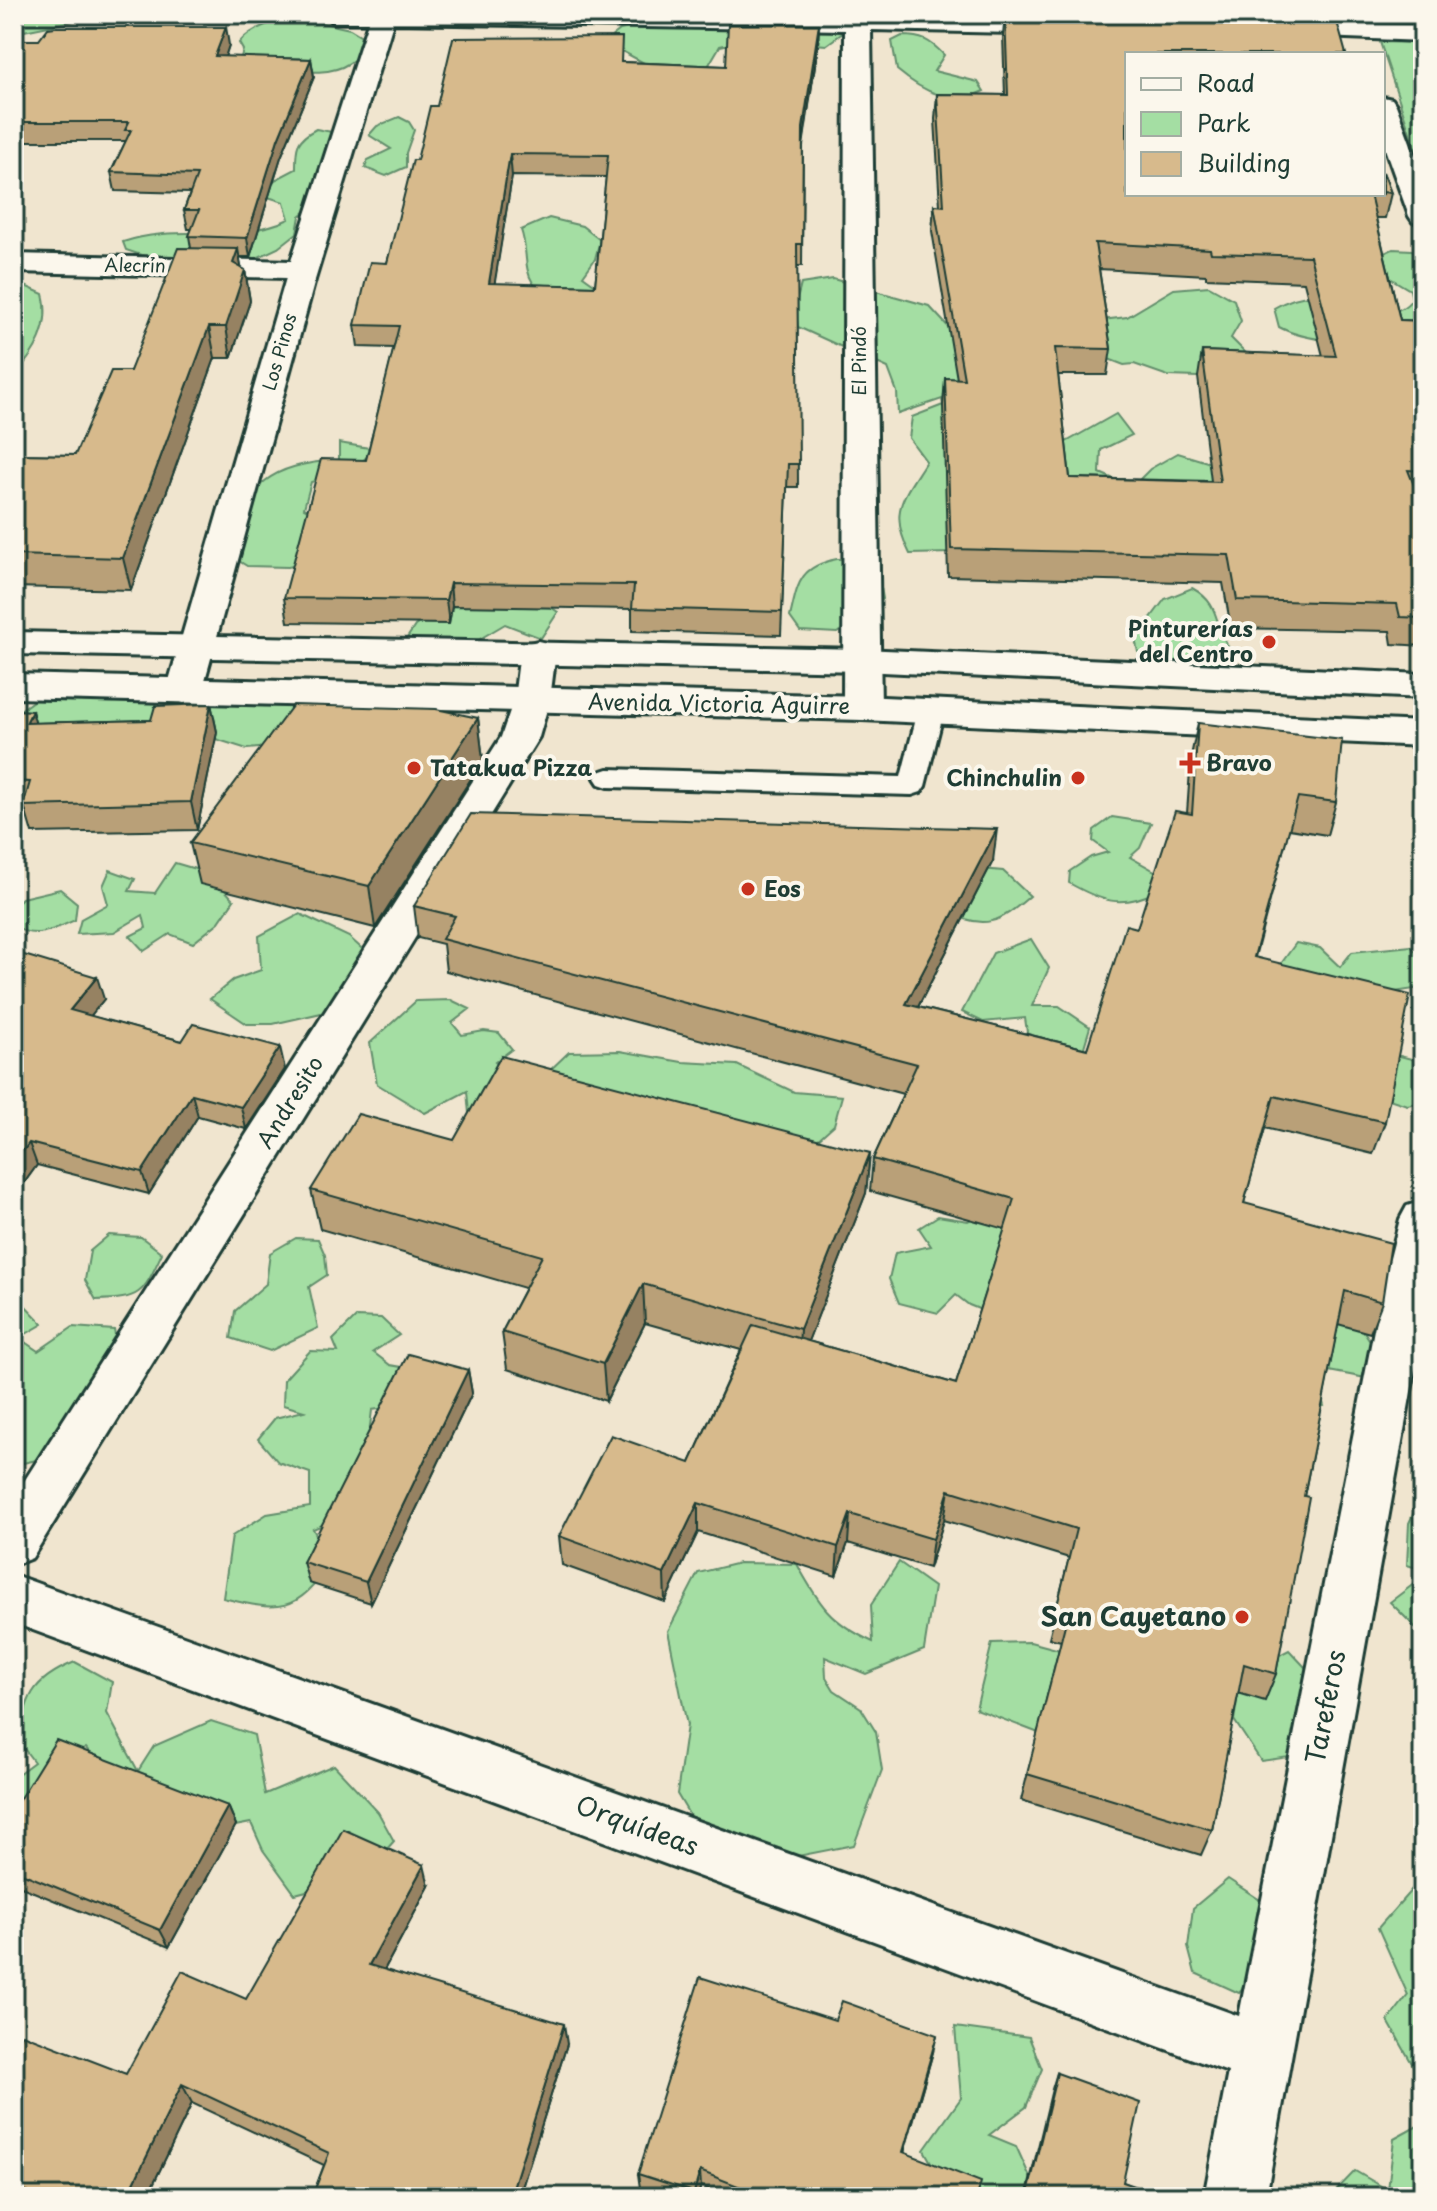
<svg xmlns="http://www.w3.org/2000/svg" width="1437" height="2211" viewBox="0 0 1437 2211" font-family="'Playpen Sans',sans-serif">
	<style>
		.green { fill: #a4dea3; stroke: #628e6c; stroke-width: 2 }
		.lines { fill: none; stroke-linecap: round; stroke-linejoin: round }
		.lane-casing { stroke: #1f3d34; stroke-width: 6 }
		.street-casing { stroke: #1f3d34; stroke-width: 6 }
		.secondary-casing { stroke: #1f3d34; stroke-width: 6 }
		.lane { fill: #fbf7ec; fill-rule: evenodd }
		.street { fill: #fbf7ec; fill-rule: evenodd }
		.secondary { fill: #fbf7ec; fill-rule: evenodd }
		.wall { fill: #b9a078; stroke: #1f3d34; stroke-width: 2; fill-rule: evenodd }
		.shaded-wall { fill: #968262; stroke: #1f3d34; stroke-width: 2 }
		.building { fill: #d7ba8c; stroke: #1f3d34; stroke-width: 2; fill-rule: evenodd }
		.poi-dot { fill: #c8321e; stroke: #fbf7ec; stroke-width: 3 }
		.labels { text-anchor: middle; stroke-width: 8; stroke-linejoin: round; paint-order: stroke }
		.far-street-label { font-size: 18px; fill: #1f3d34; stroke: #fbf7ec }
		.poi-label { font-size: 22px; font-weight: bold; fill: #1f3d34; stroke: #fbf7ec; text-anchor: start }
		.street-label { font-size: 22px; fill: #1f3d34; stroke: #fbf7ec }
		.near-poi-label { font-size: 26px; font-weight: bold; fill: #1f3d34; stroke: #fbf7ec; text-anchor: end }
		.near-street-label { font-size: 26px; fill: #1f3d34; stroke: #fbf7ec }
	</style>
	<rect width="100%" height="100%" fill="#f0e5cf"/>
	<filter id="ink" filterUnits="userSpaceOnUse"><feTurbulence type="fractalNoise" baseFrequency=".0125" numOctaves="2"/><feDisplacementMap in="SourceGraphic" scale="16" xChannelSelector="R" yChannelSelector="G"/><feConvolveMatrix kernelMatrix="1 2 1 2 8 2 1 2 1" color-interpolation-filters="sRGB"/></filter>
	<g filter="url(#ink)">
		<g class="green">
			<polygon points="14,14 86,14 84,19 14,33"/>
			<path d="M295 17 350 29 368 40C346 92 281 67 241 57L243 50 239 43C252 27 275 21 295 17Z"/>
			<polygon points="676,18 858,22 826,45 756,39 720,46 704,73 644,63 605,42 620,30"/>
			<path d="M902 36C922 36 930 40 944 55L934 71 978 82 984 91C951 106 923 92 897 70L892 41Z"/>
			<polygon points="1380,42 1423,43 1423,172"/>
			<polygon points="399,117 409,122 414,130 406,153 406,167 386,176 365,168 368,160 391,149 369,135 377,126"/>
			<path d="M316 129 332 132 312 206 300 216 297 233 278 248 248 262 156 260 126 250 123 242C176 223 236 244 289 219L284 202 268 197 271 182 296 169C296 148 295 140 316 129Z"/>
			<path d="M549 218 582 226 600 240 595 259 583 276 604 291 640 290 676 280 699 293C690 297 680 303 670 305 640 313 551 310 533 283 523 268 528 249 521 230Z"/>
			<path d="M1393 249 1412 250 1423 256V343C1379 341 1316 347 1279 327L1274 308C1287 300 1301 295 1316 296 1346 296 1391 329 1412 299L1410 290 1385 275 1382 254Z"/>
			<path d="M833 279 929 306 1059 446 1116 414 1132 435 1101 450 1100 473 1132 487 1150 469 1178 453 1253 476 952 553 910 554C888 511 903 498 926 461L909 438 912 417 943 405 942 399 898 414 897 392 888 368 798 327 795 308 801 284Z"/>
			<path d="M14 281 43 294C52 326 35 353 14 376Z"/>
			<polygon points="1209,286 1234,300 1241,321 1231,338 1250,357 1198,377 1168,376 1134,364 1124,365 1093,353 1094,321 1127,317 1174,289"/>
			<path d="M339 443 375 449 354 469 311 482 304 508 379 549 288 567 247 566 218 548C254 485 263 465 339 460Z"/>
			<path d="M837 559H850L879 575 883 599 837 633 800 631 790 617C798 584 798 567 837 559Z"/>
			<path d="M1192 588C1223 605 1212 625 1231 651 1208 679 1165 669 1138 652L1135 639 1165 599Z"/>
			<polygon points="531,594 558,612 541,638 505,624 436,665 397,653 415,626 443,607"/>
			<polygon points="64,679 135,687 171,716 96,747 39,736 19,711"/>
			<polygon points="304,682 294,745 247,749 203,735 198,712 230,691"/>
			<path d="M1112 817 1151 823 1140 848 1130 857 1160 874 1155 892C1121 909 1101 901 1069 883L1070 871 1091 857 1108 852 1093 841 1094 830Z"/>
			<polygon points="175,863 209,873 234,900 219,922 193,943 170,934 144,951 130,936 146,928 143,915 114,932 77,934 81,919 108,904 103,886 110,870 135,879 129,891 155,893"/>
			<path d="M971 868 1003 871 1030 896C999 923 985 931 946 911Z"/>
			<path d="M60 889 77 903 75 920C55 929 35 941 14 926V906L22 898Z"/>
			<polygon points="300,914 349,937 370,956 330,1011 273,1024 247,1024 210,999 233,980 261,970 259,936"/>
			<polygon points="1031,939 1049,968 1032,1006 1059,1006 1090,1027 1081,1057 995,1053 1027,1032 1025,1018 983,1022 962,1012 993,953"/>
			<polygon points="1296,943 1320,948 1340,967 1352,952 1411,946 1423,960 1421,988 1375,995 1275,972"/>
			<polygon points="451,1000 470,1009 452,1023 462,1035 484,1031 499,1033 512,1049 495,1062 514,1078 547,1073 569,1052 620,1051 682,1062 737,1065 794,1092 842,1096 834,1125 784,1170 471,1136 467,1091 425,1113 377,1084 370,1043 416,1001"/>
			<polygon points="1400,1056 1423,1062 1423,1102 1407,1105 1380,1096 1374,1059"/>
			<polygon points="1002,1202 1354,1316 1378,1353 1366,1378 1313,1368 1324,1406 1276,1415 1006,1320 969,1305 956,1295 938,1313 899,1303 889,1279 895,1253 931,1246 919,1228 938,1216 968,1221"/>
			<path d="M109 1235 141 1237 162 1253C143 1294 142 1299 96 1300L85 1280 90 1251Z"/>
			<polygon points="296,1238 318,1239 325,1255 327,1275 309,1287 318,1328 270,1351 231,1338 235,1311 266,1284 270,1253"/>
			<polygon points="14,1298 19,1299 43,1324 19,1338 38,1351 73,1327 114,1330 116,1340 41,1459 14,1465"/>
			<path d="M356 1317 381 1318 399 1335 373 1352 390 1365 424 1371 413 1404 372 1410 360 1509 313 1529 331 1562C297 1614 279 1612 223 1598L232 1536 267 1514 310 1507V1473L278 1462 258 1439 275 1418 304 1411 283 1405 284 1380 310 1351 338 1352 333 1340Z"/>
			<polygon points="1423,1493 1423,1570 1407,1565 1409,1523"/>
			<path d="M899 1562 934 1587 924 1650 866 1674 825 1657 826 1677 834 1690 861 1708 876 1732 882 1770 854 1845 793 1857 699 1831 677 1794 687 1725 668 1631 698 1573 739 1563 797 1564C819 1604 830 1622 873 1642L871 1605Z"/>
			<polygon points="1423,1577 1423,1635 1390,1602"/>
			<polygon points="1030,1642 1064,1651 1057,1740 976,1709 992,1643"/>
			<polygon points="1289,1650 1319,1682 1318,1753 1261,1761 1234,1720 1241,1675"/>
			<path d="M75 1662 112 1682 107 1713 138 1771 154 1746 211 1721 254 1735 265 1794 334 1765 378 1812 394 1841 363 1876 295 1894 263 1850 251 1823 194 1834 125 1795 86 1748 47 1771 14 1845V1777L34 1762 19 1742C26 1698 30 1680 75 1662Z"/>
			<polygon points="1228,1879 1266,1904 1281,1948 1239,1993 1195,1973 1188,1947 1193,1908"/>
			<polygon points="1420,1880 1423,1881 1423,2083 1388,2021 1408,1995 1378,1928"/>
			<polygon points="955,2027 1029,2037 1042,2069 1026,2107 989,2135 1016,2146 1039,2197 951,2197 924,2150 961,2098"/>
			<polygon points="1423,2123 1423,2197 1330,2197 1355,2171 1388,2190 1394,2139"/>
		</g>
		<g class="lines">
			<defs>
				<polygon id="lane" points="931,703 940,705 944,711 925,786 921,792 912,795 608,787 599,784 595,778 599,772 608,769 901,777 918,711 922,705"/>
				<g id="street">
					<polygon points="320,14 871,14 1071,21 1075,26 1071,31 1062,34 871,30 881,708 875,716 862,720 849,716 843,708 845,30 393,23 315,280 202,691 197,699 184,703 171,699 166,691 286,278 14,272 14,254 291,261 368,22 333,22"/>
					<polygon points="1279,22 1423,25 1423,41 1270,35 1266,30 1270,25"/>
					<polygon points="1383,97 1392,99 1396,105 1423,177 1423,225 1413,222 1409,216 1383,143"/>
					<polygon points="538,641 551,644 556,652 550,699 539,737 32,1558 14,1565 14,1497 501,737 514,699 520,652 525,644"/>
					<polygon points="1423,1201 1423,1325 1266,2197 1204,2197 1228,2072 14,1623 14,1575 1239,2016 1381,1294 1400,1219 1407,1206"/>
				</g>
				<g id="secondary">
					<polygon points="14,632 862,649 1423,674 1423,698 862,671 14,654"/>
					<polygon points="14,674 862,696 1423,722 1423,746 862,720 14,698"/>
				</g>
			</defs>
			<use href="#lane" class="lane-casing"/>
			<use href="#street" class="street-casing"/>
			<use href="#secondary" class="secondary-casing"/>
			<use href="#lane" class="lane"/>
			<use href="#street" class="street"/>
			<use href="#secondary" class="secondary"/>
		</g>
		<g class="wall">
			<path d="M1005 14H1326V18L1127 194H1383V172L1391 193 1385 218H1376L1400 320 1423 321V498H1419L1423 508V646L1392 644 1390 631 1231 628 1223 583 948 576 943 405 945 378 957 379 932 231 934 205 940 206 935 119 937 94 1005 95 1003 36ZM1099 269 1206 275V278L1304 282 1323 356 1202 351 1198 377 1211 481 1070 478 1058 375H1107L1111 349Z"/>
			<path d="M819 24 818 45 803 146 802 266H797L798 487H787L781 635 632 631V609L452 606 449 624 288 622 284 598 366 460 394 348 358 347 355 325 387 263 417 160 437 106 623 62 726 66ZM512 176 606 177 595 286 494 284Z"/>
			<polygon points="14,40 229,45 225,57 311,59 314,77 281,157 250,257 239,257 241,268 245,270 250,301 231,358 215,358 131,590 14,587 14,454 75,455 130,371 191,248 189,236 192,229 188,229 184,210 190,193 115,191 111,172 126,141 24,141 14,158"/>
			<polygon points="211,704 217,732 197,830 32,833 25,809 14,808 14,710 32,711 35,723 151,720"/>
			<polygon points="478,718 483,760 375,928 200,884 190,843"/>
			<polygon points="1198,723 1336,802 1327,835 1289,829 1255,957 1385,1122 1373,1154 1265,1128 1244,1203 1382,1302 1370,1333 1338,1324 1304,1496 1276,1674 1265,1701 1238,1693 1212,1830 1201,1855 1021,1800 1061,1641 1049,1638 1069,1558 944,1520 929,1568 848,1543 836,1576 698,1532 665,1602 562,1565 559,1536 690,1463 741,1350 645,1323 606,1401 507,1369 502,1332 525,1288 320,1229 311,1190 454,1140 870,1153 866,1193 808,1341 956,1384 1005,1229 870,1191 873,1159 903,1094 446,971 443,944 418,938 414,906 993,861 918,1007 1087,1049 1137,928 1187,813 1191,756"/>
			<polygon points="14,952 104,999 90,1016 285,1069 246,1129 198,1116 149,1194 37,1165 14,1197"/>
			<polygon points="468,1370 472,1393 371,1603 309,1583 303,1562"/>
			<polygon points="228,1806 236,1825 169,1947 14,1884 14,1808"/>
			<polygon points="429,1886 384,1970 567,2044 519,2197 312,2197 324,2165 192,2103 147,2197 14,2197 14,2048 126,2074"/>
			<polygon points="933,2052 904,2152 977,2197 729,2197 701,2186 697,2197 665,2197 640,2188 638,2174"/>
			<polygon points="1057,2073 1123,2182 1160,2197 1026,2197 1052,2089"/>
		</g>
		<g class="shaded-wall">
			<polygon points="819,24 818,45 802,150 803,128"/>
			<polygon points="226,27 229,45 219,75 215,56"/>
			<polygon points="311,59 314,77 281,157 250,257 247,238 278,139"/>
			<polygon points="19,122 24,141 14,158 14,131"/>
			<polygon points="510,154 512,176 491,306 489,283"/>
			<polygon points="238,249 243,277 245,270 250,301 231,358 226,327 233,263"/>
			<polygon points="209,327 215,358 131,590 123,558"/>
			<polygon points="450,583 452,606 449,624 446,600"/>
			<polygon points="211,704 217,732 197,830 191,802"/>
			<polygon points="32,711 40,739 26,723"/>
			<polygon points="478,718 483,760 375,928 369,886"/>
			<polygon points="997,829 993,861 903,1036 906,1004"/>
			<polygon points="97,977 104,999 77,1033 70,1010"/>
			<polygon points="280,1047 285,1069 246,1129 241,1107"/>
			<polygon points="192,1094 198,1116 149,1194 142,1172"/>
			<polygon points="29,1143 37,1165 14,1197 14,1163"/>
			<polygon points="870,1153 866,1193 798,1367 800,1329"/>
			<polygon points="643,1284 645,1323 606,1401 603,1364"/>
			<polygon points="468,1370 472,1393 371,1603 366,1582"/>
			<polygon points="949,1490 944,1520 929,1568 933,1539"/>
			<polygon points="698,1503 698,1532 665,1602 664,1574"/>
			<polygon points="850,1514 848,1543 836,1576 838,1547"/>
			<polygon points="228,1806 236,1825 169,1947 160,1930"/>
			<polygon points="424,1865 429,1886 376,1985 369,1965"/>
			<polygon points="564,2024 567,2044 519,2197 510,2197"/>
			<polygon points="937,2035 933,2052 900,2167 903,2152"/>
			<polygon points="182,2084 192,2103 147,2197 127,2197"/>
			<polygon points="700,2171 701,2186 697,2197 694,2197 694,2192"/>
		</g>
		<g class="building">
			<path d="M1005 14H1104L1336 18 1346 54H1127V194H1370L1400 320 1423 321V471L1408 470 1423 508V618L1400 617 1397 604 1237 600 1229 555 951 549 945 378 964 379 934 205 944 206 937 94 1008 95ZM1095 243 1210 249 1211 253 1310 256 1336 356 1202 351 1220 482 1070 478 1055 348 1111 349Z"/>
			<path d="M728 24H819L803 128 802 244H797L799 464H788L782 612 632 608 634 585 450 583 446 600 284 598 321 459 366 460 399 326 355 325 370 262 387 263 413 160H417L430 106H437L453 38 622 37 621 62 726 66ZM510 154 608 155 595 286 489 283Z"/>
			<polygon points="55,27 226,27 215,56 311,59 278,139 247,238 189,236 199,210 184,210 197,175 111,172 131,130 125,130 129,122 19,122 14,131 14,40 39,40 48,28"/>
			<polygon points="1383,172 1391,193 1383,192"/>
			<polygon points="178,248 238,249 233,263 245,270 226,327 209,327 123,558 14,555 14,454 75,455 111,371 130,371"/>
			<polygon points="211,704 191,802 23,806 30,782 14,781 14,710 32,711 26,723 151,720 155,706"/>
			<polygon points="293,705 436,709 478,718 369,886 190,843"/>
			<polygon points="1198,723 1342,740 1336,802 1298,797 1254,957 1410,995 1385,1122 1274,1096 1244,1203 1391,1243 1382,1302 1345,1291 1304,1496 1309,1497 1276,1674 1244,1664 1212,1830 1027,1774 1068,1613 1056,1610 1076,1529 949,1490 933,1539 850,1514 838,1547 698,1503 664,1574 559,1536 611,1435 690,1463 753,1325 956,1384 1014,1199 873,1159 917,1064 442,939 455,916 414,906 471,814 997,829 906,1004 1087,1049 1126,925 1137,928 1175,811 1192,814"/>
			<polygon points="14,952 97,977 70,1010 182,1041 193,1024 280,1047 241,1107 192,1094 142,1172 29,1143 14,1163"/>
			<polygon points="501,1056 870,1153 800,1329 643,1284 603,1364 502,1332 542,1256 311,1190 358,1114 454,1140"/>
			<polygon points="408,1354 468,1370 366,1582 303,1562"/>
			<polygon points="56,1740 228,1806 160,1930 14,1870 14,1808"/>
			<polygon points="343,1829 424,1865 369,1965 564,2024 510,2197 312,2197 329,2153 182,2084 127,2197 38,2197 14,2187 14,2048 22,2034 126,2074 182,1971 246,1999"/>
			<polygon points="700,1977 835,2020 842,2001 937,2035 903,2152 981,2182 977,2197 766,2197 700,2171 694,2192 638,2174"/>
			<polygon points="1057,2073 1140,2103 1123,2182 1161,2195 1160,2197 1027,2197"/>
		</g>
	</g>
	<g class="poi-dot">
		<circle cx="1269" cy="642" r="8"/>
		<path d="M1186 751h8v8h8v8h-8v8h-8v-8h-8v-8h8z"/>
		<circle cx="414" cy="768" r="8"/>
		<circle cx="1078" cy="778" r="8"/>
		<circle cx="748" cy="889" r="8"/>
		<circle cx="1242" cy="1617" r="8"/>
	</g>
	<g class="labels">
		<g class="far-street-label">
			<text transform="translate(135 266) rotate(1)" y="6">Alecrín</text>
			<text transform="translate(280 352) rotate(-74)" y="6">Los Pinos</text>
			<text transform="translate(860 361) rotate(-90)" y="6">El Pindó</text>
		</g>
		<g class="poi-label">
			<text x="1253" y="637" text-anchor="end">Pinturerías<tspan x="1253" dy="25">del Centro</tspan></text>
			<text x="1206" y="771">Bravo</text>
			<text x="430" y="776">Tatakua Pizza</text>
			<text x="1062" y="786" text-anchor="end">Chinchulin</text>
			<text x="764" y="897">Eos</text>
		</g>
		<g class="street-label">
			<text transform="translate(719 704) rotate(1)" y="8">Avenida Victoria Aguirre</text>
			<text transform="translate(290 1102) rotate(-58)" y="8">Andresito</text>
		</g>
		<g class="near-poi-label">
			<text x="1226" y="1626">San Cayetano</text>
		</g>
		<g class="near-street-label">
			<text transform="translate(1326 1707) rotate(-79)" y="9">Tareferos</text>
			<text transform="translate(637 1826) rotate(20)" y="9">Orquídeas</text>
		</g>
	</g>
	<rect width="1437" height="2211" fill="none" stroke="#fbf7ec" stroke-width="48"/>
	<rect x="24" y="24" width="1389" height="2163" fill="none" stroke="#1f3d34" stroke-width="3" filter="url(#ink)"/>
	<rect x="1125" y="52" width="260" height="144" fill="#fbf7ec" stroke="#a3ada2" stroke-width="2"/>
	<rect x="1141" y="78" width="40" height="12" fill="#fbf7ec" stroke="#a3ada2" stroke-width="2"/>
	<text x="1197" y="92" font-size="24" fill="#1f3d34">Road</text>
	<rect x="1141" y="112" width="40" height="24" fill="#a4dea3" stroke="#a3ada2" stroke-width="2"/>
	<text x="1197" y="132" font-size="24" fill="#1f3d34">Park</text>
	<rect x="1141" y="152" width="40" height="24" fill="#d7ba8c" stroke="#a3ada2" stroke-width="2"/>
	<text x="1197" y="172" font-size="24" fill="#1f3d34">Building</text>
</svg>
